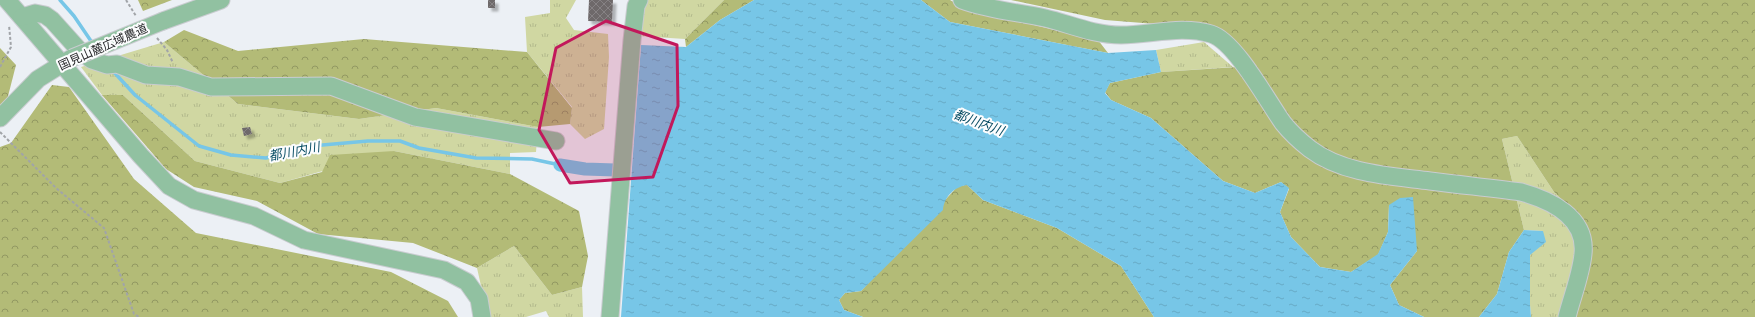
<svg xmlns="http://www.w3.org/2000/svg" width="1755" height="317" viewBox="0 0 1755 317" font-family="'Fira Sans Condensed','Noto Sans JP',sans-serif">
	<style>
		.grass { fill: url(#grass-tufts) }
		.forest { fill: url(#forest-crowns) }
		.water { fill: url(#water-ripples) }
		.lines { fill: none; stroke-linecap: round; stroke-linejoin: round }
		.stream { stroke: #77c6e7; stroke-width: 3.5 }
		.canal { stroke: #77c6e7; stroke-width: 13 }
		.building { fill: url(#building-cross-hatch); filter: url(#shadow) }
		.minor-casing { stroke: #c9ccd0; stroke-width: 19 }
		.path { stroke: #a1a4a8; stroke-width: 2; stroke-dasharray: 3 2; stroke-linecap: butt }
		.minor { stroke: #91c1a1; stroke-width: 17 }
		.minor-bridge-casing { stroke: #c9ccd0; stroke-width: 19; stroke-linecap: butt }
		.minor-bridge { stroke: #91c1a1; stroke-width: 17 }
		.marked { fill: #c2185b; fill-opacity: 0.2; stroke: #c2185b; stroke-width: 3; stroke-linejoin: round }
		.labels { text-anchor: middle; stroke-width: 4; stroke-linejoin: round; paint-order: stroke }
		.street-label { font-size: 12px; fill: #27282a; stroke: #fcfdfe }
		.water-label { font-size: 13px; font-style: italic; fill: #0a4e65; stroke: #fcfdfe }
	</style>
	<defs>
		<pattern id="grass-tufts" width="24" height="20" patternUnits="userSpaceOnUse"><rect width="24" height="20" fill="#d0d7a2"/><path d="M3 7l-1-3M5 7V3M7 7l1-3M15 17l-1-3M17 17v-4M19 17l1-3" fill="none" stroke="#b3b98c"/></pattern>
		<pattern id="forest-crowns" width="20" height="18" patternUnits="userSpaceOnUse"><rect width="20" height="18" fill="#b3bb77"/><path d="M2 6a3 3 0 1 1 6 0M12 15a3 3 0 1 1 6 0" fill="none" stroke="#929862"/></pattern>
		<pattern id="water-ripples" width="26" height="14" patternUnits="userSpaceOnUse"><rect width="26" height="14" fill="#77c6e7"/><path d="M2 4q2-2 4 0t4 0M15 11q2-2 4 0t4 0" fill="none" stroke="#67aac6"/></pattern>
		<pattern id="building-cross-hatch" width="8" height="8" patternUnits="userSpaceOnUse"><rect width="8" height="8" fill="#6e696b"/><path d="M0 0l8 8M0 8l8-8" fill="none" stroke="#868284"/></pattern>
		<filter id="shadow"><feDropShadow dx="3.5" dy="3.5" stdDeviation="1" flood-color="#0004"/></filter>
	</defs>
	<rect width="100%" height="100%" fill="#ecf0f5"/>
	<g class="grass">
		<polygon points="550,0 576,0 566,18 574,30 608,34 609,57 604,129 585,139 570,124 572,107 527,52 525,17 550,13"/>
		<polygon points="644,0 724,0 685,39 639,36"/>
		<polygon points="164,42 238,104 359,119 436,108 538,127 536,152 510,153 510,174 394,151 280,183 195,161 123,95 102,95 81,67"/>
		<polygon points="1204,42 1233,67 1161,72 1156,50"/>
		<polygon points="1517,136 1554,192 1584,221 1591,255 1574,317 1531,317 1530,305 1530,255 1543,231 1524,230 1502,139"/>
		<polygon points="514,246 552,295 582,287 583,317 549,317 546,311 526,317 488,317 477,268"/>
	</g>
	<g class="forest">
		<polygon points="138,0 172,0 143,11"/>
		<polygon points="724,0 754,0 720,20 686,47 685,39"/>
		<polygon points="921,0 950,0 966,9 1098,40 1108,53 950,22"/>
		<polygon points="1011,0 1755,0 1755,317 1574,317 1591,255 1584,221 1554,192 1517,136 1502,139 1524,230 1509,252 1497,294 1479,317 1424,317 1399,305 1390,285 1417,251 1389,205 1388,232 1378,255 1351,272 1320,267 1291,237 1280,212 1289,189 1281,182 1255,193 1223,181 1151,118 1111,100 1105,92 1110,83 1161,72 1252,66 1219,29 1105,20"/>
		<polygon points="184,30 238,51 364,39 527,52 572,108 570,124 538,127 436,108 359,119 238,104 164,42"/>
		<polygon points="0,48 16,65 6,104 0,107"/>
		<polygon points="52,85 69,87 134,179 196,233 391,272 448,301 458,317 0,317 0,147 11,143"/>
		<polygon points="102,95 123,95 195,161 280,183 322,172 330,155 394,151 510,174 579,211 588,256 582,287 552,295 514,246 477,268 413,243 318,234 257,201 194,187 166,169"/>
		<polygon points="967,185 983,200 1057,228 1121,266 1154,317 863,317 844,310 839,300 845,293 861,291 958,186"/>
	</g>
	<g class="water">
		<path d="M754 0H921L950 22 1108 53 1156 50 1161 72 1110 83 1105 93 1111 100 1151 118 1223 181 1255 193 1281 182 1289 188 1280 212 1291 237 1320 267 1351 272 1378 254 1388 232 1389 205 1400 198 1413 197 1417 251 1390 285 1399 305 1424 317H1154L1121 266 1057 228 983 200 967 185C954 187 944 197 943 210L861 291 845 293 839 300 844 310 863 317H621L641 45 686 47 720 20Z"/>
		<polygon points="1524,230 1543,231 1546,242 1530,255 1530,305 1531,317 1479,317 1497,294 1509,252"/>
	</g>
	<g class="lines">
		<g class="stream">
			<polyline points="60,0 74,16 93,44"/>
			<polyline points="112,70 135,95 199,146 231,155 266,158 311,146 368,141 400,141 419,148 476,158 532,159 560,165"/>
		</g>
		<polyline class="canal" points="560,165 585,169 615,170"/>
	</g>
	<g class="building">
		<rect x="488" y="0" width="7" height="8"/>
		<polygon points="589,0 613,0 612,22 588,21"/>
		<polygon points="250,127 252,134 244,136 242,128"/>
	</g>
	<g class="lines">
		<defs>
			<g id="minor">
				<polyline points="7,0 141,156 169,186 194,200 254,216 304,240 444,270 467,282 479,299 482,317"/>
				<path d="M962 0C989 10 1017 12 1045 18 1070 24 1094 35 1121 35 1151 35 1181 25 1211 34 1235 41 1268 102 1283 123 1291 133 1301 142 1310 149 1343 174 1391 176 1430 181 1461 185 1491 188 1521 192 1550 200 1587 217 1583 254 1581 275 1572 297 1567 317"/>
				<polyline points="22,17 35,13 45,15 52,20 79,50 92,60 107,65 117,64 146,75 179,77 211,87 331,86 415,117 556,141"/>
				<polyline points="163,21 221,0"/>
				<polyline points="0,118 38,79 70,59"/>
				<polyline points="610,317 632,40 636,6 639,0"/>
			</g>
		</defs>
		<use href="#minor" class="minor-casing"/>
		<g class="path">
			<polyline points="126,0 136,16"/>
			<polyline points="157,38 167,50 173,63"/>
			<polyline points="0,67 11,47 9,25"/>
			<polyline points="0,132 56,188 104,228 134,314 139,317"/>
		</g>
		<use href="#minor" class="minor"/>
		<defs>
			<polyline id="minor-bridge" points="72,58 163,21"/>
		</defs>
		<use href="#minor-bridge" class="minor-bridge-casing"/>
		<use href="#minor-bridge" class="minor-bridge"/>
	</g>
	<path class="marked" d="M606 21 677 45 678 106 653 177 570 183 539 130 556 48Z"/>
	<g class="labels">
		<g class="street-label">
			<text transform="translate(103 47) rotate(-24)" y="4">国見山麓広域農道</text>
		</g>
		<g class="water-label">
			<text transform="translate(979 122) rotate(20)" y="5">都川内川</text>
			<text transform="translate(294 151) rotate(-11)" y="5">都川内川</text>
		</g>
	</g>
</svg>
